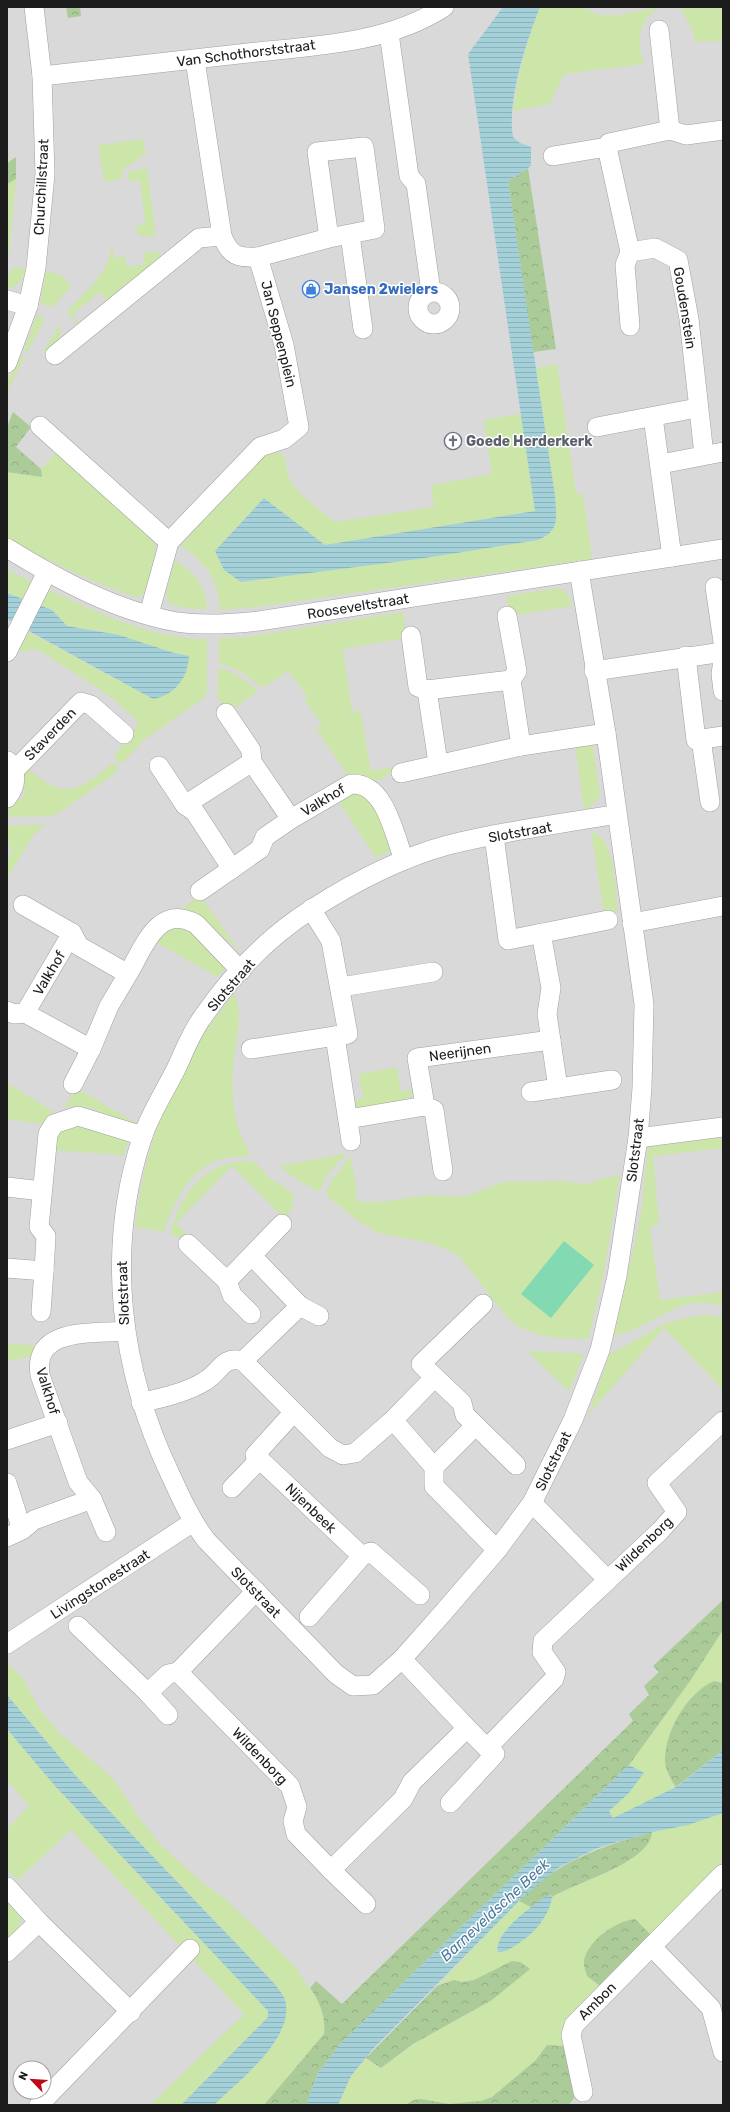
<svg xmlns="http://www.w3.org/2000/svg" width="730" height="2112" viewBox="0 0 730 2112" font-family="Rubik,sans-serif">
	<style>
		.residential { fill: #dad9d9; fill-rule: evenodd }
		.grass { fill: #cce5a9 }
		.forest { fill: url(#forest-crowns) }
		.pitch { fill: #83d9b1 }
		.water { fill: url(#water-rules) }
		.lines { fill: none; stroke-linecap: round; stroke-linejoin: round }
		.minor-casing { stroke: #a0a0a0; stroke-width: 20 }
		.minor { stroke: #fff; stroke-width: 19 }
		.labels { text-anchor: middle; stroke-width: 3; stroke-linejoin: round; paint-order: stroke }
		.street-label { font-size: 14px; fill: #1c1c1c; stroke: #fff }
		.shop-label { font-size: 14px; font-weight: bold; fill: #366cbe; stroke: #fff; text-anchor: start }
		.worship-label { font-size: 14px; font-weight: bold; fill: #5b616d; stroke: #fff; text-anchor: start }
		.water-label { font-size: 15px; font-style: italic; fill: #4b7b9f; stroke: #fff }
	</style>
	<defs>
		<pattern id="forest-crowns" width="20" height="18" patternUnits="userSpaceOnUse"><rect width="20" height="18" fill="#abcb98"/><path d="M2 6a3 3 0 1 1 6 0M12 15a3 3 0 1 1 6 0" fill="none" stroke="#93ae82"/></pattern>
		<pattern id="water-rules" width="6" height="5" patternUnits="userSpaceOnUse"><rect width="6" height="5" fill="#a4d1d9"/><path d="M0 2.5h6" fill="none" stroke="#8db3ba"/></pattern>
	</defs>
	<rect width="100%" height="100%" fill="#ede8e2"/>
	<path class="residential" d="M7 7H723V2105H7ZM20 2068H44V2092H20Z"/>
	<g class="grass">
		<path d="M540 7H581L599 15H619L661 7C638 18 636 42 644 64L564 74 550 104 513 111C518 75 526 41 540 7Z"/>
		<polygon points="680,7 723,7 723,41 694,42 694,33"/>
		<polygon points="143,139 146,154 122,170 122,179 104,182 98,145"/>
		<polygon points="147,168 156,236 146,237 139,235 135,226 145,224 140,180 129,181 128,172"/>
		<polygon points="16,179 9,254 7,258 7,184"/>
		<path d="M112 243 114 258 125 256 127 267 145 264 143 253 159 251 160 262 108 303 100 292 73 314 79 324H77L67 312C88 287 108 277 112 243Z"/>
		<path d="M14 267 26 269C23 279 18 287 7 289V278Z"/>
		<polygon points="46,272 60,274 71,286 53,307 40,304"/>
		<polygon points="37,315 43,317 44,321 27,352 24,350"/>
		<polygon points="58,327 62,330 58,338 62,341 47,357 43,352"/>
		<polygon points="22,355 25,356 7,393 7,383"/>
		<path d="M557 364 576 493 583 494 592 559 256 607 220 610C216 573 208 568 181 545L260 459C267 454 274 451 282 454 287 462 286 471 290 480 296 494 323 512 335 522L434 507 431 485 492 474 484 420 521 414 535 511 325 546 264 498 215 552 538 540 555 496 536 368Z"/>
		<path d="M56 453 152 537 156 549 147 589 138 598C106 587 75 574 45 558L44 560 7 539V472L42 477 41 469Z"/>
		<path d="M175 560C195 573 206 585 207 610L178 607 169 603 166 593Z"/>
		<path d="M7 570C66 597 142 640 207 639V692L204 698 144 740 122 764 113 757 136 727 138 723 135 719 107 694 37 649 16 652 27 631 153 699 174 653 96 630 75 628 67 626 52 610 7 593Z"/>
		<polygon points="558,588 566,592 573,606 509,616 507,596"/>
		<polygon points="403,612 406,638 343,649 352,712 360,710 371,771 397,766 398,771 386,773 386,777 376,781 361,774 348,776 316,729 322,724 304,700 308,697 288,671 262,688 244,673 219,663 219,638 246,637"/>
		<polygon points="219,667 241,677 258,691 229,712 217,697"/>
		<polygon points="592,742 600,794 594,804 584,810 575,745"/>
		<path d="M112 763 119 767 113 775 57 814 49 816 7 817V810L15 800H20L26 791 19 787 26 766C62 801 78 793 112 763Z"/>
		<polygon points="345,793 362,793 375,806 392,850 376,858 336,798"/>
		<polygon points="45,824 33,836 7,878 7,862 12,849 7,841 7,826"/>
		<path d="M591 832C616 837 615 889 618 911L604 914Z"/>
		<polygon points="200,895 240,952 202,917 188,910 182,909"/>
		<polygon points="172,927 187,928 227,966 217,977 154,941"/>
		<path d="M234 993C244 1013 236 1038 234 1060 230 1093 233 1126 251 1155 238 1157 222 1157 211 1163 185 1177 172 1207 164 1232L135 1227C143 1161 162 1096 199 1040 210 1024 223 1009 234 993Z"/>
		<polygon points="397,1067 401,1091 414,1090 413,1094 407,1102 356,1109 351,1101 363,1098 359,1074"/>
		<polygon points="7,1083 54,1112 48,1115 42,1124 7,1119"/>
		<polygon points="76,1088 134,1122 133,1125 87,1107 64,1107"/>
		<path d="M76 1124 128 1140 124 1155 51 1150C55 1134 62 1129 76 1124Z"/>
		<polygon points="713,1138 721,1138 722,1148 653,1156 659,1224 650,1227 660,1300 723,1292 723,1305 696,1302 680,1306 635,1329 614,1336 641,1214 648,1147"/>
		<polygon points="347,1153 327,1175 319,1192 290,1175 280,1166"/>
		<path d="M351 1156 357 1192 355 1199 361 1202H380L429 1195 456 1197 469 1195 502 1182 558 1181 589 1184 603 1178 620 1175 603 1278 588 1339C556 1338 536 1339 509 1320L460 1257 446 1249 426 1242 379 1233 362 1224 327 1196 326 1192 333 1178Z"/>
		<path d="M242 1161 255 1162 270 1178 294 1194 292 1210 284 1218 232 1166 176 1223 187 1235 184 1238 170 1234C181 1194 199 1167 242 1161Z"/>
		<path d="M703 1315 723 1317V1390L664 1328 588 1415 610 1353C628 1346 643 1335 660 1326 674 1320 689 1317 703 1315Z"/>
		<polygon points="7,1344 37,1345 36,1356 7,1361"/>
		<polygon points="527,1351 584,1354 569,1391"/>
		<polygon points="723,1630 723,1683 714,1681 670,1777 676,1787 613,1818 608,1811 628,1794 644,1773 629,1765 690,1681"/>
		<polygon points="7,1663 22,1677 39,1708 60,1734 105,1771 117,1784 137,1815 160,1844 206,1886 223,1897 293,1964 319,2002 325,2025 324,2034 264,2105 214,2105 273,2046 285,1999 273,1982 75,1775 19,1709 7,1695"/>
		<polygon points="7,1729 55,1786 268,2011 268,2017 181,2105 150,2105 244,2014 71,1830 18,1880 7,1870 7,1829 29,1806 7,1780"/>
		<path d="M723 1813V1860L565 2023 564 2046 547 2045 536 2060 492 2097 481 2101 449 2104 421 2099 414 2100 405 2105H338L351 2076 366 2058 381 2068 413 2044 492 2000 487 1975C479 1978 471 1982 462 1982 452 1982 446 1981 437 1986L519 1901 531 1907 515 1921 500 1940 551 1902 552 1897C576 1882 649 1864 652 1832Z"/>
		<path d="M7 1894C25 1913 26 1923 7 1942Z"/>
	</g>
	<g class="forest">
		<polygon points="66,7 80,7 81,16 68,18"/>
		<polygon points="16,157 16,179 7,184 7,163"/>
		<polygon points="528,168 556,349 533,352 508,181"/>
		<polygon points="13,412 31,427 16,447 41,469 42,477 7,472 7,427"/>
		<path d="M723 1600V1630L690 1681 629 1765 341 2043 318 2073 306 2105H264L324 2034C326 2017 320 2002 310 1988L316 1981 342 2004 633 1721 629 1714 649 1695 644 1686 659 1672 653 1666Z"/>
		<path d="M714 1681 723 1683V1750L676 1787C671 1780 666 1771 665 1762 664 1732 687 1693 714 1681Z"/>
		<path d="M652 1832C650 1863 576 1882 552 1897V1895L531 1907 519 1901C556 1862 602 1846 652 1832Z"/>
		<path d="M635 1919 650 1934 600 1986 587 1976C586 1972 583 1965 584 1961 588 1940 616 1921 635 1919Z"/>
		<polygon points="512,1961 520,1962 530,1969 492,2000 413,2044 381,2068 366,2058 437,1986 454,1980 462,1982 474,1980"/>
		<polygon points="547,2045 564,2046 576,2095 569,2105 405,2105 414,2100 421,2099 449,2104 481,2101 492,2097 536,2060"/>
	</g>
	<polygon class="pitch" points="564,1241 594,1265 551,1318 521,1294"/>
	<g class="water">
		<path d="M503 7H540C526 42 507 100 513 137L520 143 531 147V166L508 181 555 496C556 517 561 530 538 540L418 559 241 582 224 570 215 551 264 498 325 545 535 511 468 54Z"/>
		<path d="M7 593 52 610 67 626 119 635 174 653 189 656C188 678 175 695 153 699L7 619Z"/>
		<path d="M7 1695 75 1775 273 1982C277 1987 283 1994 285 2000 296 2037 238 2082 214 2105H181L268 2017V2011L55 1786 7 1729Z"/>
		<polygon points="723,1750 723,1813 688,1825 657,1831 610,1844 595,1849 558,1868 525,1895 373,2049 351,2076 338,2105 306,2105 318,2073 341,2043 629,1765 644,1773 628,1794 609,1811 613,1818 678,1786"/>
		<path d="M550 1894 552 1897C551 1907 545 1917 539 1925 534 1933 508 1954 498 1952 492 1934 536 1902 550 1894Z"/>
	</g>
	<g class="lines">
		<defs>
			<g id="minor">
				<polyline points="659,30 670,130"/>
				<polyline points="389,33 409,176 416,184 431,292"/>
				<path d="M42 76C111 68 179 61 248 53 313 46 387 44 444 7"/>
				<polyline points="607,147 630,252 625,265 630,326"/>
				<polyline points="553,156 607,147 609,143 670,130 686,135 723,130"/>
				<polyline points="350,235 363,329"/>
				<polyline points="630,252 655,248 678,260 689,319 704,455"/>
				<polyline points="258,257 329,238 317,152 364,147 375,229 329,238"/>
				<circle cx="434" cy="308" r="16"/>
				<polyline points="7,300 28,306"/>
				<polyline points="55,355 199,238 222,236"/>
				<polyline points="7,363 28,306 36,268 45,174 42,76 34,7"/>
				<polyline points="653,417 672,557"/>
				<polyline points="40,426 169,542"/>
				<polyline points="597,427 697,408"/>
				<polyline points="661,464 723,452"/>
				<path d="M7 548C59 580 116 611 177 622 204 626 232 624 259 621L723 549"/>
				<path d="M579 571 606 733 644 1004 642 1088 638 1138 617 1276 600 1350 573 1420 532 1503 497 1550 442 1614 402 1659 373 1685 353 1686 336 1674 206 1540C191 1520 181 1498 171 1476 120 1370 105 1251 142 1138 150 1114 165 1091 176 1069 184 1052 191 1033 202 1018 231 976 269 936 312 909 354 882 400 858 448 845 503 831 561 824 617 814"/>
				<polyline points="715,587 723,642"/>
				<path d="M149 614 169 542 260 447 284 439 299 427 284 345 258 257C238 258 230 256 222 236L195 60"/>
				<polyline points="507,616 517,671 511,680 521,746"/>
				<polyline points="411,636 418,687 427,690 511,680"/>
				<polyline points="7,652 47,572"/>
				<polyline points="686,656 696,740 723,736"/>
				<polyline points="723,660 721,674 723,691"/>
				<polyline points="594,671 723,652"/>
				<polyline points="427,690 438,763"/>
				<polyline points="226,713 251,750 252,762 291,819"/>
				<polyline points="701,739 710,802"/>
				<polyline points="159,766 185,805 195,812 232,869"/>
				<polyline points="14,771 81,702 91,705 124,734"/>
				<polyline points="401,773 521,746 606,733"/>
				<path d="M7 798C16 786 18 774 8 761"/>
				<polyline points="185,805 252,762"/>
				<polyline points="494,836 508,940 608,920"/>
				<path d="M200 891 260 849 265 837 291 819 351 784C385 782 394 834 404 860"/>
				<polyline points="23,905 72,933"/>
				<polyline points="632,923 723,906"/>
				<polyline points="541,933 551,988 547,1014 558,1088"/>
				<path d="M128 974 109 1006 91 1049 25 1013 72 933 79 946 128 974C144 947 158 903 196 924L241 971"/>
				<polyline points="341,987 433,972"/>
				<polyline points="7,1011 14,1014 25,1013"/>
				<polyline points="335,1036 351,1141"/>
				<polyline points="251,1049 348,1034 331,941 311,909"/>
				<polyline points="73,1084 91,1049"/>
				<polyline points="531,1092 612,1080"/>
				<polyline points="425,1106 417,1058 551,1040"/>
				<polyline points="348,1119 425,1106 434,1110 443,1171"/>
				<polyline points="638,1138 723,1127"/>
				<polyline points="7,1187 42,1191"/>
				<polyline points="188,1244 227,1281 232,1295 251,1314"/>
				<polyline points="252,1256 300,1306 319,1316"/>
				<polyline points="7,1268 44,1271 46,1236 39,1227 48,1134 54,1124 78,1116 143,1136"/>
				<polyline points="227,1281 282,1224"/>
				<polyline points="483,1304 421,1364 462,1403 465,1415 516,1465"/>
				<polyline points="41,1312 44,1271"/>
				<polyline points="243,1361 300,1306"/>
				<path d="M141 1403C163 1397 186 1393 205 1381 220 1372 223 1355 243 1361L330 1448 343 1455 355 1453 393 1420 434 1378"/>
				<polyline points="293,1413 255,1455 362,1556"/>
				<polyline points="393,1420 434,1467 434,1486 497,1550"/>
				<polyline points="7,1440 58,1423"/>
				<polyline points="434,1467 475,1426"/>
				<polyline points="7,1483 22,1530"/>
				<polyline points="232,1488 260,1459"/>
				<polyline points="92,1499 106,1532"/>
				<polyline points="532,1503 608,1580"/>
				<path d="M7 1537 22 1530 34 1520 92 1499 78 1482 40 1375C33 1327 92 1334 125 1331"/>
				<polyline points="309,1617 362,1556 371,1552 420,1595"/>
				<polyline points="78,1626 148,1693 168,1674 178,1672 290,1786 297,1807 293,1821 296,1834 331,1870 403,1799 412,1782 467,1728 487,1748 554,1679 556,1672 542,1652 543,1641 660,1531 677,1512 657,1483 723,1421"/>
				<polyline points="7,1644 193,1522"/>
				<polyline points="402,1659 467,1728"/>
				<polyline points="178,1672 256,1591"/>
				<polyline points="148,1693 168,1715"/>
				<polyline points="450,1803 495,1754 487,1748"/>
				<polyline points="331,1870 366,1904"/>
				<polyline points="7,1887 39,1922 131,2012"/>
				<polyline points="652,1947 711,2008 723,2052"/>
				<polyline points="7,1952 39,1922"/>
				<polyline points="583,2092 571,2035 574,2025 723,1874"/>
				<polyline points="39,2105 190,1949"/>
			</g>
		</defs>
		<use href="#minor" class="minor-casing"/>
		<use href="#minor" class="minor"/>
	</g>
	<defs>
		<symbol id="shop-ring" viewBox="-11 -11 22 22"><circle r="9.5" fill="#fff" stroke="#3f7fe0" stroke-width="1.5"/><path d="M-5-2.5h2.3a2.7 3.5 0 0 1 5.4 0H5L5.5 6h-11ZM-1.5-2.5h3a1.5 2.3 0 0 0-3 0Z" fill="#3f7fe0"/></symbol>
		<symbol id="church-ring" viewBox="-11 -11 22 22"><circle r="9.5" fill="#fff" stroke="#6b7280" stroke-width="1.5"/><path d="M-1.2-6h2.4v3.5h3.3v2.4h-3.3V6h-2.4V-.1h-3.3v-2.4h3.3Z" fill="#6b7280"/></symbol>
	</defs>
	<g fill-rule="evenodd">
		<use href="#shop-ring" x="301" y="279" width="20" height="20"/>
		<use href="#church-ring" x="443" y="431" width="20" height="20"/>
	</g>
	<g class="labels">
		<g class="street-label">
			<text transform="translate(246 53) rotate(-7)" y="5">Van Schothorststraat</text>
			<text transform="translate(41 187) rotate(-87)" y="5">Churchillstraat</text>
			<text transform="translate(685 308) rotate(81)" y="5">Goudenstein</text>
			<text transform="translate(279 334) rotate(76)" y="5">Jan Seppenplein</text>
			<text transform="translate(358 606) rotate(-9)" y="5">Rooseveltstraat</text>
			<text transform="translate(50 734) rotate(-46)" y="5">Staverden</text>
			<text transform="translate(323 800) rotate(-31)" y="5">Valkhof</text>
			<text transform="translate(520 832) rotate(-10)" y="5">Slotstraat</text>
			<text transform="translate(49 973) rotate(-59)" y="5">Valkhof</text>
			<text transform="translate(231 985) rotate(-49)" y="5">Slotstraat</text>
			<text transform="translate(460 1052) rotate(-8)" y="5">Neerijnen</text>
			<text transform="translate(635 1150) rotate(-83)" y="5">Slotstraat</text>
			<text transform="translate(123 1293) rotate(-92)" y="5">Slotstraat</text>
			<text transform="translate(48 1391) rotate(73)" y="5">Valkhof</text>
			<text transform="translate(553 1461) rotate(-64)" y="5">Slotstraat</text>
			<text transform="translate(311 1508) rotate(44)" y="5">Nijenbeek</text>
			<text transform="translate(644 1544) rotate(-44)" y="5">Wildenborg</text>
			<text transform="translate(100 1584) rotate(-33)" y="5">Livingstonestraat</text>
			<text transform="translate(256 1592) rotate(46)" y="5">Slotstraat</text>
			<text transform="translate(260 1756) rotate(46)" y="5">Wildenborg</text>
			<text transform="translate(597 2001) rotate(-45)" y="5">Ambon</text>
		</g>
		<g class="shop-label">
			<text x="324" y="294">Jansen 2wielers</text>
		</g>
		<g class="worship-label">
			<text x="466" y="446">Goede Herderkerk</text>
		</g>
		<g class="water-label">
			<text transform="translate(495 1910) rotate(-43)" y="5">Barneveldsche Beek</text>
		</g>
	</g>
	<rect width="730" height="2112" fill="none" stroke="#1c1c1c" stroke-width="16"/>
	<g transform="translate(32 2080) rotate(295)"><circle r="19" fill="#ffffff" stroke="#a4a4a4"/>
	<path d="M0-3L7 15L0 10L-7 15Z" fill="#bf0918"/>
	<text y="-6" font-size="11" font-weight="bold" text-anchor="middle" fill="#1c1c1c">N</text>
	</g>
</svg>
